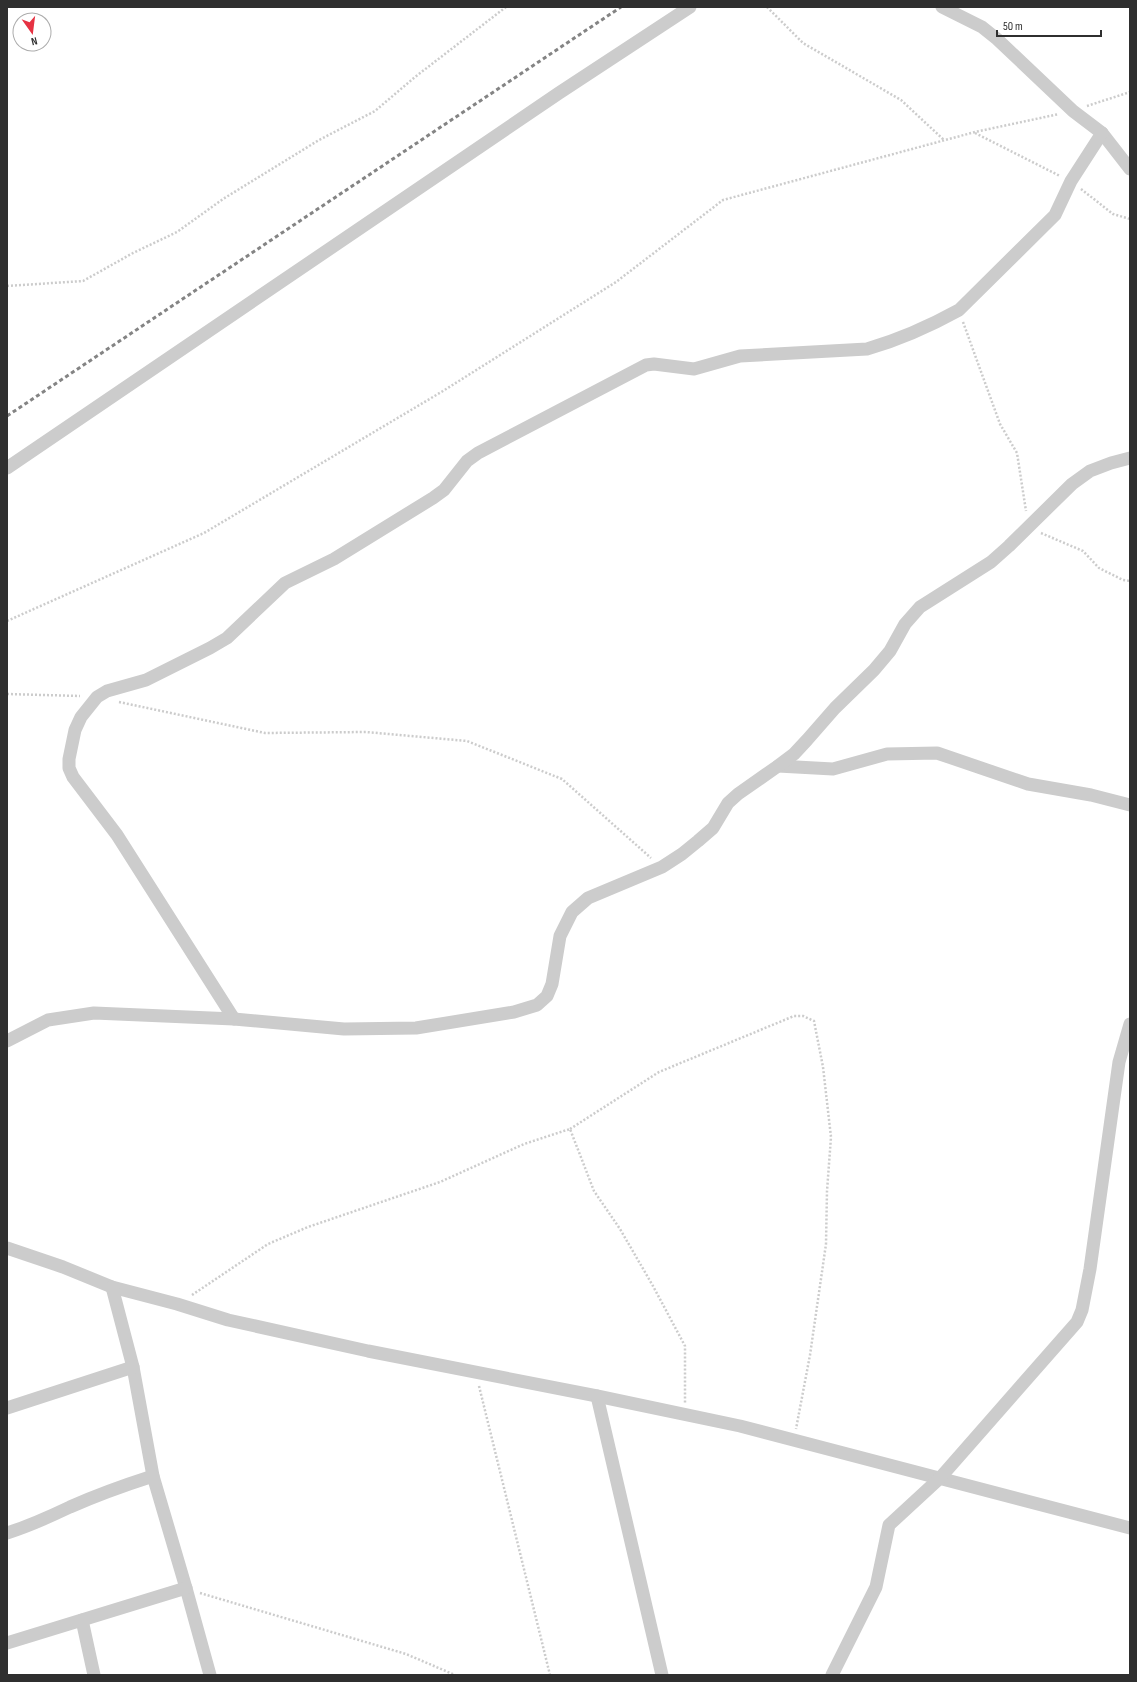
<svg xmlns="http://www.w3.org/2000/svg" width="1137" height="1682" viewBox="0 0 1137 1682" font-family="'Sofia Sans Condensed',sans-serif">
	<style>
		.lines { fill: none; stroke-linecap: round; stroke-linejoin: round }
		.path { stroke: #ccc; stroke-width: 2.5; stroke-dasharray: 2 2; stroke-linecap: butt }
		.minor { stroke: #ccc; stroke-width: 13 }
		.rail { stroke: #848484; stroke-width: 3; stroke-dasharray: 4 3; stroke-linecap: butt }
	</style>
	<rect width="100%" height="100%" fill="#fff"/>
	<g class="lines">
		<g class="path">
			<polyline points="767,7 803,43 901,100 944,140"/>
			<polyline points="1087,106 1130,92"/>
			<polyline points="975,133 1060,176"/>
			<polyline points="1081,189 1113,214 1130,219"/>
			<polyline points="7,286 83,281 133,253 177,232 223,199 319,140 375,111 415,77 506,7"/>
			<polyline points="963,322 1000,424 1017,453 1026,511"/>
			<polyline points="1041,533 1083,551 1099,568 1123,580 1130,581"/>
			<polyline points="7,621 204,533 443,391 616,282 723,200 975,132 1059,114"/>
			<polyline points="7,694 80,696"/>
			<polyline points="119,702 265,733 366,732 467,741 562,779 651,858"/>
			<polyline points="570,1129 659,1072 794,1016 803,1016 814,1021 823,1067 831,1137 827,1191 826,1244 810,1355 796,1429"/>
			<polyline points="192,1295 268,1244 308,1227 440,1182 524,1144 570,1129 594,1191 620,1229 653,1286 685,1346 685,1403"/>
			<polyline points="479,1386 550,1675"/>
			<polyline points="200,1593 406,1654 455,1675"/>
		</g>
		<g class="minor">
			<polyline points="942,7 982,27 997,39 1073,111 1102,133 1130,169"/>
			<polyline points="7,468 559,93 690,7"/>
			<polyline points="778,766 833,769 887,754 937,753 1028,784 1091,795 1130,805"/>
			<path d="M234 1019 117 835 73 777 69 768V759L75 730 81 717 97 697 107 691 146 680 210 648 227 638 285 583 334 559 433 498 444 490 467 461 478 453 646 365 654 364 694 369 740 356 867 349C898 340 930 326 959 310L1055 215 1071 181 1102 133"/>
			<polyline points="7,1041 48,1020 94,1013 234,1019 344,1029 416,1028 514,1012 537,1005 547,996 552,984 560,936 572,912 588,898 662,867 682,854 698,841 713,828 728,803 738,794 778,766 794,754 807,740 835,708 874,670 890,651 905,624 920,607 991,562 1009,546 1072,484 1090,471 1111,463 1130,458"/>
			<polyline points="7,1248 63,1267 112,1287 177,1304 228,1320 368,1351 597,1396 740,1426 1130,1528"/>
			<polyline points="112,1287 133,1367 153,1476 186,1588 210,1675"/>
			<polyline points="597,1396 662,1675"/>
			<polyline points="7,1408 133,1367"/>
			<path d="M7 1533C29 1526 49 1517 70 1507 97 1495 125 1485 153 1476"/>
			<polyline points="82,1620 94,1675"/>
			<polyline points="7,1643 186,1588"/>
			<polyline points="832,1675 876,1587 889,1525 940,1478 1077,1322 1082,1310 1090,1269 1119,1062 1130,1024"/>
		</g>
		<polyline class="rail" points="7,416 621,7"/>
	</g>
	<rect width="1137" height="1682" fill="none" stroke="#2f2f2f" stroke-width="16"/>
	<g transform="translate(32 32) rotate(166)"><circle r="19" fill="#ffffff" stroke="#acacac"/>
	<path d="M0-3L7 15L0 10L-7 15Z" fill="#e63242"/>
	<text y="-6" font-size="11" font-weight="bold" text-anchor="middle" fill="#2f2f2f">N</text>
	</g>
	<path d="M997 30v6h104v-6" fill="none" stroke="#2f2f2f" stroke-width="2"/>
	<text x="1003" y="30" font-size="12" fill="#2f2f2f" stroke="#ffffff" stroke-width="3" paint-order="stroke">50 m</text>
</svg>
